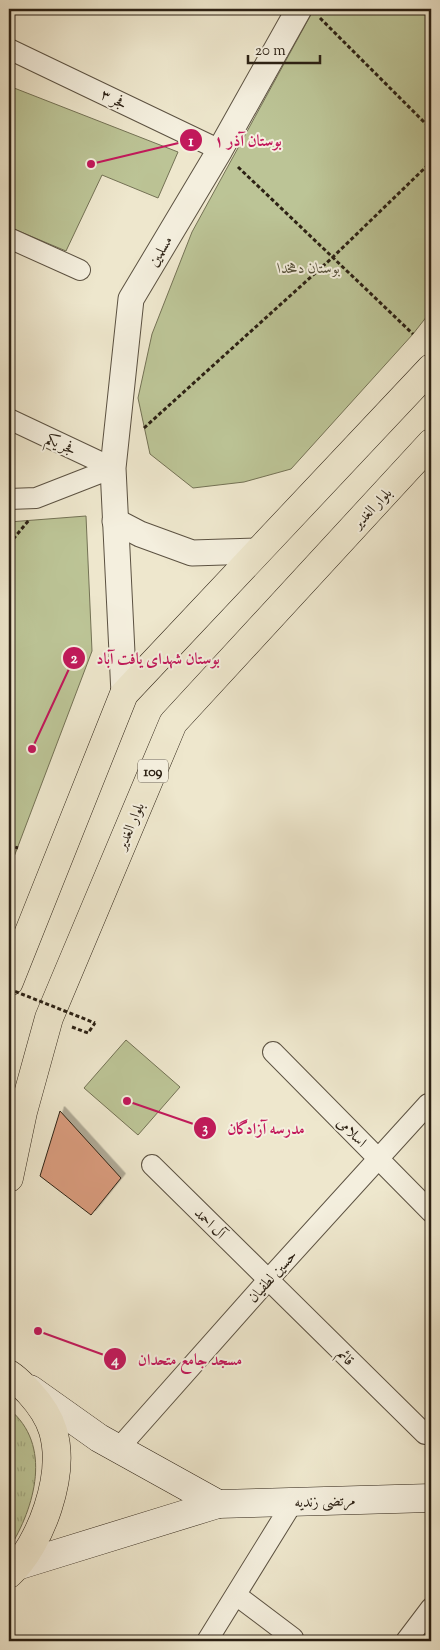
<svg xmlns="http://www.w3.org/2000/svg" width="440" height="1650" viewBox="0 0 440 1650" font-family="'Sorts Mill Goudy',Amiri,serif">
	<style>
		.grass { fill: url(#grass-tufts); stroke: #747255 }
		.park { fill: #bcc496; stroke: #747255 }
		.building { fill: #da9c7e; stroke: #2c2114; filter: url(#shadow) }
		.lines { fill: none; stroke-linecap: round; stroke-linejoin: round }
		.minor-casing { stroke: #5c5242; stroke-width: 22 }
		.tertiary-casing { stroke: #5c5242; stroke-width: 27 }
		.secondary-casing { stroke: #2c2114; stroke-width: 29 }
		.primary-casing { stroke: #2c2114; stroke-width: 29 }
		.path { stroke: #2c2114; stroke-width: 3; stroke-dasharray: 4 2.5; stroke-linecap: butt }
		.minor { stroke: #f4efde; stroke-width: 20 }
		.tertiary { stroke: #f4efde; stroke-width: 25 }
		.secondary { stroke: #f4efde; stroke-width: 28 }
		.primary { stroke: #eee7cd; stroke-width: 28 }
		.path-bridge { stroke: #2c2114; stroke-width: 3; stroke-dasharray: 4 2.5; stroke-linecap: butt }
		.labels { text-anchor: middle; stroke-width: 4; stroke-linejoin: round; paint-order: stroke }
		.shield { fill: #f4efde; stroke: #685f51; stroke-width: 1 }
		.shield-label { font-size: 14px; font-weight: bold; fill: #2c2114 }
		.street-label { font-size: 15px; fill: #2c2114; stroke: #f4efde }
		.park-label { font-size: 15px; font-style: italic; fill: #57523b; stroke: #f4efde }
		.leader { fill: none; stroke: #c2185b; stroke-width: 2 }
		.callout-dot { fill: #c2185b; stroke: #f4efde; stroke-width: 2 }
		.mark-label { font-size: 15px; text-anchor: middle; font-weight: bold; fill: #fff }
		.callout-label { font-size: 16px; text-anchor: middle; font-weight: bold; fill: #c2185b; stroke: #f4efde; stroke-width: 4; stroke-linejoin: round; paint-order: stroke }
	</style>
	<defs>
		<pattern id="grass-tufts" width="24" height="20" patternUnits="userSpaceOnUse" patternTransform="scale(1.25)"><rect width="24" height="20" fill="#bcc496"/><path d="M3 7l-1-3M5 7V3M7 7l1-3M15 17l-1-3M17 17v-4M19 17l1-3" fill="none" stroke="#a2a880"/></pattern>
		<filter id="shadow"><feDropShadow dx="4.5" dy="-4.5" stdDeviation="0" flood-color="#0004"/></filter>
	</defs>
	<rect width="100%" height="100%" fill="#eee7cd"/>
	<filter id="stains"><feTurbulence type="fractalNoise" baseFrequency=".004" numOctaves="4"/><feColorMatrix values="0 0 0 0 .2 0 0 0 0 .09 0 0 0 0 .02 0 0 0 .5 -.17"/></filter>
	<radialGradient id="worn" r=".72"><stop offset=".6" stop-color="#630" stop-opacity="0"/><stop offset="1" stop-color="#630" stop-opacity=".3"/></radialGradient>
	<path class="grass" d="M9 1409C53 1445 35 1507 9 1549Z"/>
	<g class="park">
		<polygon points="314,9 431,9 431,311 413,334 291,469 244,482 193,488 150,454 138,398 152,334 192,232"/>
		<polygon points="9,86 178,152 158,198 102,175 66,251 9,227"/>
		<polygon points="86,516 92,651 9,870 9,522"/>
		<polygon points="126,1040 180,1087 138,1135 84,1088"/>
	</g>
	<polygon class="building" points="60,1111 121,1178 91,1215 40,1176"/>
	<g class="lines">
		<defs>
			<g id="minor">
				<polyline points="9,49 220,150"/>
				<polyline points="9,238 80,270"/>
				<polyline points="9,419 113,468"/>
				<polyline points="9,499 36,498 113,468"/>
				<polyline points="273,1052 431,1212"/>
				<polyline points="152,1165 425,1434"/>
				<polyline points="118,1449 268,1280 428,1104"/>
				<polyline points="236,1595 293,1638"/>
				<polyline points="207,1641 293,1502"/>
				<polyline points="406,1641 431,1608"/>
			</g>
			<g id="tertiary">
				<polyline points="115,521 140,534 192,553 258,551"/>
				<polyline points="124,694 113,468 131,299 220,150 299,9"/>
			</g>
			<g id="secondary">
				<polyline points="30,1389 99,1438 218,1504"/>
				<polyline points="17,1566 218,1504 431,1498"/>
			</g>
			<g id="primary">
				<polyline points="9,982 124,694 431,368"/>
				<polyline points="9,1178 23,1112 49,1018 173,723 431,443"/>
				<path d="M9 1374C17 1379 22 1385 29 1392 39 1403 49 1417 53 1431 66 1475 41 1544 9 1574"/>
			</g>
		</defs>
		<use href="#minor" class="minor-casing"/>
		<use href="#tertiary" class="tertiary-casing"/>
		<use href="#secondary" class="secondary-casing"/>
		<use href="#primary" class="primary-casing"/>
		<g class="path">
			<polyline points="320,18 431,129"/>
			<polyline points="238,167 413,334"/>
			<polyline points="144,428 333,257 431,162"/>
			<polyline points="9,544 29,520"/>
			<polyline points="9,845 18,848"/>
			<polyline points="72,1027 88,1033 95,1023"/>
		</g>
		<use href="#minor" class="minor"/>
		<use href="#tertiary" class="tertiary"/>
		<use href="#secondary" class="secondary"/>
		<use href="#primary" class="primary"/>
		<polyline class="path-bridge" points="9,989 95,1023"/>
	</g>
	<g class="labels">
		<rect class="shield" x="138" y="759.5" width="30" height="23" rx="4"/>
		<g class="shield-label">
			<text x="153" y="776">109</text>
		</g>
		<g class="street-label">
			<text transform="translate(114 99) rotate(26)" y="5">فجر ۳</text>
			<text transform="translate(160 251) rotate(-59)" y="5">مسلمین</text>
			<text transform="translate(61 444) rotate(25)" y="5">فجر یکم</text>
			<text transform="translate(372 508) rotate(-47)" y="5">بلوار الغدیر</text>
			<text transform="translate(130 826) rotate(-67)" y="5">بلوار الغدیر</text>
			<text transform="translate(352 1132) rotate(45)" y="5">اسلامی</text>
			<text transform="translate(210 1223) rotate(45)" y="5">آل احمد</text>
			<text transform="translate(272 1276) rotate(-48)" y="5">حسین لطفیان</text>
			<text transform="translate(346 1357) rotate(45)" y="5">قائم</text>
			<text transform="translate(325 1501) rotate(-2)" y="5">مرتضی زندیه</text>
		</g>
		<g class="park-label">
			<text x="309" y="273">بوستان دهخدا</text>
		</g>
	</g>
	<path class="leader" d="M91 164L191 140M32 749L74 658M127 1101L205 1128M38 1331L115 1359"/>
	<g class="callout-dot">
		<circle cx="91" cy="164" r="5"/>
		<circle cx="32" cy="749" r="5"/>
		<circle cx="127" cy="1101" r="5"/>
		<circle cx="38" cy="1331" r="5"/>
		<circle cx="191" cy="140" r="12"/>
		<circle cx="74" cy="658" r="12"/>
		<circle cx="205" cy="1128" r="12"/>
		<circle cx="115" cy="1359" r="12"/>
	</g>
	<g class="mark-label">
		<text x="191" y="146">1</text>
		<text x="74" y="663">2</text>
		<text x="205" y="1133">3</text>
		<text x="115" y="1365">4</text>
	</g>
	<g class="callout-label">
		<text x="248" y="146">بوستان آذر ۱</text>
		<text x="158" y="664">بوستان شهدای یافت آباد</text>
		<text x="266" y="1134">مدرسه آزادگان</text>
		<text x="190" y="1365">مسجد جامع متحدان</text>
	</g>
	<rect width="440" height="1650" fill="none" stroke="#eee7cd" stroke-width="30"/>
	<rect x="10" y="10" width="420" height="1630" fill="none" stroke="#2c2114" stroke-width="2.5"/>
	<rect x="15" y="15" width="410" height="1620" fill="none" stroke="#2c2114"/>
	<path d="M248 55v8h72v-8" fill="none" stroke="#2c2114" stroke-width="2.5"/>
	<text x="255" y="55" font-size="15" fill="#2c2114" stroke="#f4efde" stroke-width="4" paint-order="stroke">20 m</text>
	<rect width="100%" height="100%" filter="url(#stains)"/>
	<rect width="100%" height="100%" fill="url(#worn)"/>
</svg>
